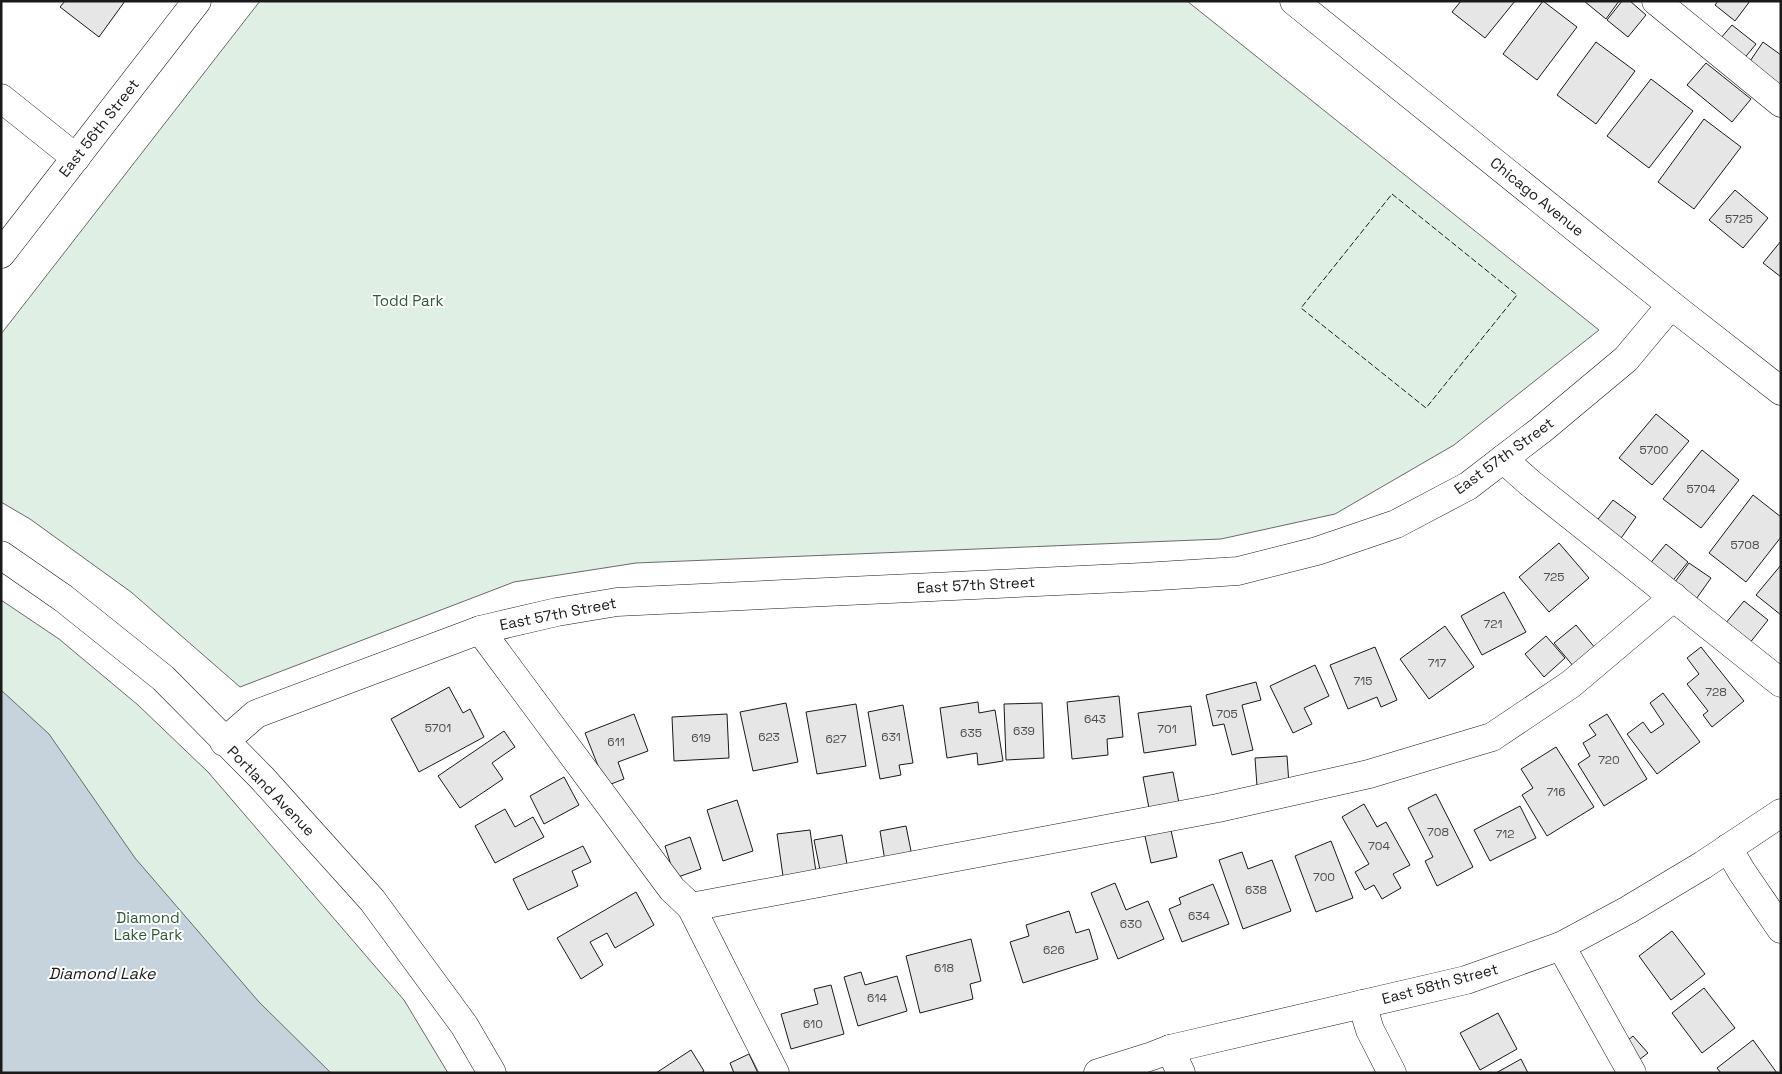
<svg xmlns="http://www.w3.org/2000/svg" width="1782" height="1074" viewBox="0 0 1782 1074" font-family="'Space Grotesk',sans-serif">
	<style>
		.green { fill: #e0efe3; stroke: #6a6a6a }
		.water { fill: #c6d2dc; stroke: #6a6a6a }
		.building { fill: #e6e6e6; stroke: #1a1a1a }
		.lines { fill: none; stroke-linecap: round; stroke-linejoin: round }
		.minor-casing { stroke: #1a1a1a; stroke-width: 29 }
		.minor { stroke: #fff; stroke-width: 28 }
		.fence { stroke: #1a1a1a; stroke-width: 1; stroke-dasharray: 6 2.5; stroke-linecap: butt }
		.labels { text-anchor: middle; stroke-width: 4; stroke-linejoin: round; paint-order: stroke }
		.number-label { font-size: 12px; fill: #4d4d4d }
		.street-label { font-size: 15px; fill: #1a1a1a; stroke: #fff }
		.park-label { font-size: 15px; fill: #2b5a34; stroke: #fff }
		.water-label { font-size: 16px; font-style: italic; fill: #1a1a1a; stroke: #fff }
	</style>
	<rect width="100%" height="100%" fill="#fff"/>
	<g class="green">
		<polygon points="260,1 1187,1 1599,330 1454,445 1335,514 1221,539 636,563 514,582 240,687 131,592 30,519 1,502 1,334"/>
		<polygon points="1,600 59,639 138,705 208,772 404,1000 448,1073 1,1073"/>
	</g>
	<polygon class="water" points="1,690 49,734 135,858 259,1002 331,1073 1,1073"/>
	<g class="building">
		<polygon points="65,1 125,1 99,37 60,7"/>
		<polygon points="1461,1 1515,1 1485,38 1452,12"/>
		<polygon points="1543,1 1577,27 1537,80 1503,54"/>
		<polygon points="1584,1 1619,1 1606,19"/>
		<polygon points="1622,1 1630,1 1646,15 1628,37 1607,20"/>
		<polygon points="1718,1 1750,1 1735,21 1715,5"/>
		<polygon points="1732,25 1756,44 1738,66 1714,46"/>
		<polygon points="1596,42 1635,71 1596,124 1557,95"/>
		<polygon points="1763,42 1781,55 1781,97 1744,70"/>
		<polygon points="1706,63 1751,99 1732,122 1687,85"/>
		<polygon points="1651,79 1693,111 1649,168 1607,136"/>
		<polygon points="1704,119 1741,147 1694,209 1658,182"/>
		<polygon points="1735,190 1768,218 1743,248 1709,220"/>
		<polygon points="1781,241 1781,277 1763,263"/>
		<polygon points="1656,414 1689,441 1652,485 1619,458"/>
		<polygon points="1702,450 1739,480 1701,528 1663,499"/>
		<polygon points="1753,495 1781,517 1781,537 1746,582 1709,553"/>
		<polygon points="1613,500 1636,517 1619,541 1595,523"/>
		<polygon points="1559,543 1589,578 1549,612 1519,577"/>
		<polygon points="1666,544 1688,562 1670,584 1648,566"/>
		<polygon points="1689,563 1711,578 1694,602 1672,586"/>
		<polygon points="1781,565 1781,615 1756,595"/>
		<polygon points="1504,592 1526,632 1482,655 1461,616"/>
		<polygon points="1744,601 1768,620 1749,644 1725,624"/>
		<polygon points="1576,625 1596,649 1574,667 1554,643"/>
		<polygon points="1445,626 1474,667 1429,699 1400,659"/>
		<polygon points="1546,636 1565,658 1544,677 1525,654"/>
		<polygon points="1375,647 1397,700 1381,707 1377,697 1348,709 1330,665"/>
		<polygon points="1701,647 1744,701 1712,727 1703,715 1708,711 1687,684 1699,674 1687,658"/>
		<polygon points="1315,665 1329,696 1304,708 1312,724 1293,733 1270,686"/>
		<polygon points="1256,682 1261,700 1242,705 1253,750 1232,755 1224,724 1213,726 1206,695"/>
		<polygon points="449,687 463,713 470,709 484,737 419,772 391,719"/>
		<polygon points="1663,693 1700,742 1657,774 1627,734 1643,722 1651,733 1664,724 1650,703"/>
		<polygon points="1119,696 1123,737 1107,739 1108,755 1072,759 1067,702"/>
		<polygon points="978,702 979,713 995,710 1003,761 978,765 977,753 947,758 940,708"/>
		<polygon points="786,703 798,762 753,771 740,712"/>
		<polygon points="1042,703 1044,758 1006,760 1004,704"/>
		<polygon points="856,704 866,766 817,774 806,712"/>
		<polygon points="903,705 913,763 899,765 901,775 880,779 868,712"/>
		<polygon points="1191,706 1196,745 1144,753 1138,713"/>
		<polygon points="634,714 648,751 618,762 624,779 606,786 585,733"/>
		<polygon points="727,714 729,758 674,761 672,717"/>
		<polygon points="1607,714 1647,779 1604,806 1578,764 1590,756 1583,743 1596,735 1589,725"/>
		<polygon points="504,731 515,747 492,763 503,779 460,808 438,776"/>
		<polygon points="1556,747 1594,807 1547,836 1522,795 1533,788 1521,769"/>
		<polygon points="1287,756 1289,784 1257,786 1255,758"/>
		<polygon points="1173,772 1179,803 1149,808 1143,777"/>
		<polygon points="564,777 579,805 544,824 530,796"/>
		<polygon points="1436,794 1473,867 1437,886 1425,861 1433,857 1408,808"/>
		<polygon points="737,800 753,851 723,861 707,810"/>
		<polygon points="1364,804 1377,827 1386,822 1410,865 1393,874 1401,888 1382,899 1374,885 1365,890 1355,872 1369,864 1342,817"/>
		<polygon points="1520,806 1536,838 1490,861 1474,830"/>
		<polygon points="505,809 515,827 533,817 544,837 495,863 475,826"/>
		<polygon points="906,826 912,856 885,861 880,831"/>
		<polygon points="1170,826 1177,857 1151,863 1144,832"/>
		<polygon points="810,830 817,879 784,883 777,834"/>
		<polygon points="842,835 848,870 821,875 814,840"/>
		<polygon points="690,837 701,869 675,878 665,846"/>
		<polygon points="1331,841 1353,898 1316,912 1295,856"/>
		<polygon points="583,846 591,862 572,871 578,886 528,910 513,879"/>
		<polygon points="1242,852 1248,869 1272,860 1291,911 1243,929 1219,860"/>
		<polygon points="1115,883 1126,910 1148,901 1164,939 1118,959 1091,893"/>
		<polygon points="1213,884 1229,924 1182,942 1169,909 1181,904 1179,898"/>
		<polygon points="636,892 654,925 615,948 607,933 590,942 603,965 581,979 557,938"/>
		<polygon points="1069,911 1076,933 1089,929 1098,959 1023,983 1010,942 1029,936 1026,925"/>
		<polygon points="1672,931 1705,974 1671,1000 1639,956"/>
		<polygon points="971,939 981,981 970,984 973,999 920,1013 906,956"/>
		<polygon points="861,972 865,985 897,976 907,1011 858,1026 844,977"/>
		<polygon points="831,985 844,1034 791,1049 781,1014 818,1004 814,989"/>
		<polygon points="1704,988 1735,1028 1702,1053 1672,1013"/>
		<polygon points="1498,1013 1517,1049 1480,1070 1460,1033"/>
		<polygon points="1633,1036 1648,1053 1635,1063 1621,1046"/>
		<polygon points="1753,1040 1777,1073 1721,1073 1717,1068"/>
		<polygon points="691,1050 704,1071 701,1073 656,1073"/>
		<polygon points="749,1054 758,1073 734,1073 730,1063"/>
		<polygon points="1521,1059 1528,1073 1496,1073"/>
	</g>
	<g class="lines">
		<defs>
			<g id="minor">
				<polyline points="1294,1 1671,305 1781,391"/>
				<polyline points="1656,1 1781,103"/>
				<polyline points="1,98 76,158"/>
				<polyline points="1,254 197,1"/>
				<polyline points="1503,459 1530,483 1781,683"/>
				<polyline points="1,555 63,598 163,678 262,778 372,900 464,1025 492,1073"/>
				<polyline points="480,630 672,889 691,907 775,1073"/>
				<polyline points="224,742 256,714 480,630 557,612 617,602 1143,577 1238,571 1317,551 1396,524 1468,486 1541,430 1626,359 1671,305"/>
				<polyline points="1728,848 1742,872 1781,929"/>
				<polyline points="691,907 1218,808 1369,774 1492,737 1571,684 1674,597"/>
				<polyline points="1561,946 1632,1073"/>
				<polyline points="1362,1004 1370,1030 1392,1073"/>
				<polyline points="1170,1049 1181,1073"/>
				<polyline points="1098,1073 1152,1056 1170,1049 1466,980 1561,946 1628,910 1703,865 1781,813"/>
			</g>
		</defs>
		<use href="#minor" class="minor-casing"/>
		<use href="#minor" class="minor"/>
		<polygon class="fence" points="1392,194 1517,295 1426,408 1301,308"/>
	</g>
	<g class="labels">
		<g class="number-label">
			<text x="1739" y="223">5725</text>
			<text x="1654" y="454">5700</text>
			<text x="1701" y="493">5704</text>
			<text x="1745" y="549">5708</text>
			<text x="1554" y="581">725</text>
			<text x="1493" y="628">721</text>
			<text x="1437" y="667">717</text>
			<text x="1363" y="685">715</text>
			<text x="1716" y="696">728</text>
			<text x="1227" y="718">705</text>
			<text x="1095" y="723">643</text>
			<text x="438" y="732">5701</text>
			<text x="1167" y="733">701</text>
			<text x="1024" y="735">639</text>
			<text x="971" y="737">635</text>
			<text x="769" y="741">623</text>
			<text x="891" y="741">631</text>
			<text x="701" y="742">619</text>
			<text x="836" y="743">627</text>
			<text x="616" y="746">611</text>
			<text x="1609" y="764">720</text>
			<text x="1556" y="796">716</text>
			<text x="1438" y="836">708</text>
			<text x="1505" y="838">712</text>
			<text x="1379" y="850">704</text>
			<text x="1324" y="881">700</text>
			<text x="1256" y="894">638</text>
			<text x="1199" y="920">634</text>
			<text x="1131" y="928">630</text>
			<text x="1054" y="954">626</text>
			<text x="944" y="972">618</text>
			<text x="877" y="1002">614</text>
			<text x="813" y="1028">610</text>
		</g>
		<g class="street-label">
			<text transform="translate(99 128) rotate(-52)" y="5">East 56th Street</text>
			<text transform="translate(1537 197) rotate(39)" y="5">Chicago Avenue</text>
			<text transform="translate(1504 456) rotate(-36)" y="5">East 57th Street</text>
			<text transform="translate(976 585) rotate(-3)" y="5">East 57th Street</text>
			<text transform="translate(558 614) rotate(-11)" y="5">East 57th Street</text>
			<text transform="translate(271 791) rotate(46)" y="5">Portland Avenue</text>
			<text transform="translate(1440 984) rotate(-15)" y="5">East 58th Street</text>
		</g>
		<g class="park-label">
			<text x="408" y="306">Todd Park</text>
			<text x="148" y="923">Diamond<tspan x="148" dy="17">Lake Park</tspan></text>
		</g>
		<g class="water-label">
			<text x="102" y="979">Diamond Lake</text>
		</g>
	</g>
	<rect width="1782" height="1074" fill="none" stroke="#1a1a1a" stroke-width="5"/>
</svg>
